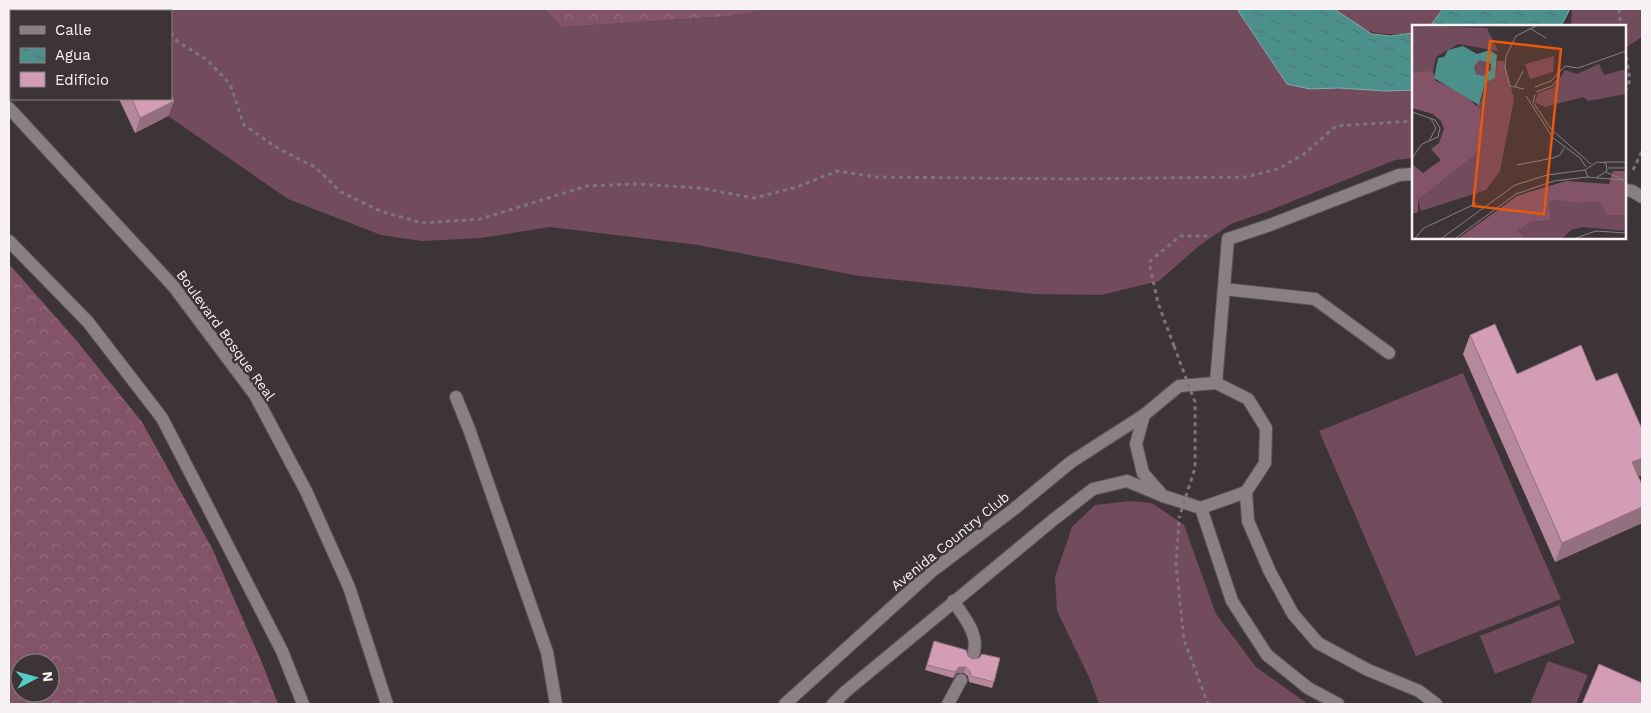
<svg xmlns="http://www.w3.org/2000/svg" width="1651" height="713" viewBox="0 0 1651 713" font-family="'Work Sans',sans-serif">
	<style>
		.grass { fill: #724b5c }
		.forest { fill: url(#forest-crowns); fill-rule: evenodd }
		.water { fill: url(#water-ripples); stroke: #80adab }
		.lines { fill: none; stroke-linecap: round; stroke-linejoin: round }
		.minor-casing { stroke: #5b5456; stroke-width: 14 }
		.path { stroke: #7d7578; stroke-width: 3; stroke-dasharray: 4 4; stroke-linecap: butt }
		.minor { stroke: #8a8084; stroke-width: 12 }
		.path-bridge { stroke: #7d7578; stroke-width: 3; stroke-dasharray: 4 4; stroke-linecap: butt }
		.wall { fill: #b5889c }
		.shaded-wall { fill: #946f7f }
		.building { fill: #d39eb5; stroke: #946f7f }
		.labels { text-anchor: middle; stroke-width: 5; stroke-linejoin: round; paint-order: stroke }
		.street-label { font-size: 14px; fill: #f8f2f4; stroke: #3d3438 }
		.inset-road { fill: none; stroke: #888083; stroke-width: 1 }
		.view { fill: #e8590c; fill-opacity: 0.15; stroke: #e8590c; stroke-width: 2.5 }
		.inset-edge { fill: none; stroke: #f8f2f4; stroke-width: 2.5 }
	</style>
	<defs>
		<pattern id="forest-crowns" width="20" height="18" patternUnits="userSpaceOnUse" patternTransform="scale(1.25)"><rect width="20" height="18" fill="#835368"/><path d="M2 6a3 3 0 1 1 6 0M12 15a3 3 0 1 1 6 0" fill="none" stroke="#956c7e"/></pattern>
		<pattern id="water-ripples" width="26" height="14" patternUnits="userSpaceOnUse" patternTransform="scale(1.25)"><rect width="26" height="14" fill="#4c908c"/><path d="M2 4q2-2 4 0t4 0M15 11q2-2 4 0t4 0" fill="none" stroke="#4b7775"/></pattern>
	</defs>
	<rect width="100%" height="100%" fill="#3d3438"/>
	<g class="grass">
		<polygon points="121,9 544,9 562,27 731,16 770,9 1237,9 1287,84 1386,91 1413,90 1413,158 1395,160 1268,211 1231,224 1200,245 1159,281 1101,295 1034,294 859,276 698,245 550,227 481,238 422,241 381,235 288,199 168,116 161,99 171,99 171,11 122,11"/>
		<path d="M1334 9H1443L1430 26H1414L1413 33C1375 37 1364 33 1334 9Z"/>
		<polygon points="1572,9 1642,9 1642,37 1625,48 1625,26 1571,26"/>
		<polygon points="1463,373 1561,599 1416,656 1319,431"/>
		<polygon points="1130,501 1152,503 1184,525 1216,614 1256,667 1308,704 1099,704 1089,677 1057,611 1055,577 1072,527 1095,505"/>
		<polygon points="1559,605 1575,643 1495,674 1480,636"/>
		<polygon points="1548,661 1588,675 1576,704 1530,704"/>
	</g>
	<g class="forest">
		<polygon points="544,9 770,9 731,16 562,27"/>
		<path d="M9 264 76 340 142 422 212 548 262 663 278 704H9ZM20 663H50V693H20Z"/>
	</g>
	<g class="water">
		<polygon points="1237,9 1334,9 1372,34 1390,36 1413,33 1413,90 1386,91 1339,88 1310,89 1287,84"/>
		<polygon points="1443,9 1568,9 1569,11 1561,26 1430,26"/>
	</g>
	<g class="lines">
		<defs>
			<g id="minor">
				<polyline points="11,9 13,11"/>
				<polyline points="9,108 174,287 255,395 306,491 349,587 387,704"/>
				<polyline points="1625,190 1632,191 1642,197"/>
				<polyline points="9,241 88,322 162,418 282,651 303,704"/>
				<polyline points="1224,289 1315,299 1389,353"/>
				<polygon points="1216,383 1248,399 1266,428 1265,463 1246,492 1201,508 1163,496 1143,473 1136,444 1144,415 1179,386"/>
				<polyline points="1216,383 1228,239 1270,225 1399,175 1414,174"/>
				<polyline points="456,397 469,429 547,652 556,704"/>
				<polyline points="1246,492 1248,521 1270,572 1293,614 1318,643 1368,670 1419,691 1436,704"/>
				<polyline points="1201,508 1232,601 1267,655 1308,688 1338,704"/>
				<path d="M953 601C964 617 982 637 972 657"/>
				<polyline points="785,704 931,572 1014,509 1071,462 1144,415"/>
				<polyline points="833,704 845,692 1053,520 1093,489 1127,481 1163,496"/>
				<polyline points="948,704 961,680"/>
			</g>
		</defs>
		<use href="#minor" class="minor-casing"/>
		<g class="path">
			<polyline points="152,9 154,11"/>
			<polyline points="1619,9 1621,26"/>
			<polyline points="171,33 177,41 207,60 230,84 244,125 279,149 315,167 341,192 380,211 422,223 480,219 587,186 635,184 701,188 754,198 797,187 837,171 876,177 1072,179 1246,177 1278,169 1304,154 1336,126 1414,121"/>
			<polyline points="1409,34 1414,60"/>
			<polyline points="1625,49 1630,80 1625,92"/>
			<polyline points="1633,170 1642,151"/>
			<polyline points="1174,346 1158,303 1149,262 1180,236 1208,236"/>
			<polyline points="1179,522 1176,564 1184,640 1208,704"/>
		</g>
		<use href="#minor" class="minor"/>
		<polyline class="path-bridge" points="1174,346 1195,402 1195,468 1179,518"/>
	</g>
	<g class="wall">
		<polygon points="29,9 133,9 134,11 30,11"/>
		<polygon points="119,99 171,99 174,101 168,116 135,133"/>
		<polygon points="1470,335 1517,374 1596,381 1642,429 1642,475 1638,476 1642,485 1642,523 1555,562 1463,354"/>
		<polygon points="934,641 968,656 972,659 979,658 994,682 992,688 969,682 968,676 964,673 957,673 953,678 925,670"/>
	</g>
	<g class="shaded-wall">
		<polygon points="174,101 168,116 135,133 140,118"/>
		<polygon points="1642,458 1642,475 1625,482 1632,462"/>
		<polygon points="1642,507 1642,523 1555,562 1562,543"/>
		<polygon points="959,667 966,667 964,673 957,673 953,678 955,672"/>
	</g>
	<g class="building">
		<polygon points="41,9 133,9 134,11 42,11"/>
		<polygon points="171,95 174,101 140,118 132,99 171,99"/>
		<polygon points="1495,324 1517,374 1581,345 1596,381 1617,373 1642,429 1642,458 1632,462 1642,485 1642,507 1562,543 1470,335"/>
		<polygon points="934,641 966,650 968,656 972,659 979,658 982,654 1000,658 994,682 971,676 970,671 966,667 959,667 955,672 927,665"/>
		<polygon points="1599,664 1642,683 1642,704 1582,704"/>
	</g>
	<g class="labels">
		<g class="street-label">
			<text transform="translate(226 335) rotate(54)" y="5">Boulevard Bosque Real</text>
			<text transform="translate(950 541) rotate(-39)" y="5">Avenida Country Club</text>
		</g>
	</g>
	<g transform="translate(1412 25)">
		<rect width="214" height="214" fill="#3d3438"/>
		<path d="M0 1 75 3 86 26 46 19 24 32 21 46 3 49 0 47ZM142 31 141 47 118 54 113 39ZM62 43a8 8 0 1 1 16 0a8 8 0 1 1-16 0ZM85 36H92L102 74 88 146 74 165 9 186 6 175 69 125 68 85 64 81 69 76 74 58 83 53ZM187 39 192 50 214 44V69L176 76 171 72 133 82 123 77 126 68 141 63 153 45 165 49ZM145 175 163 178 188 177 194 190 214 191V206L171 202 159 205 151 213H112L106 206 119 197 139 195 137 176Z" fill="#724b5c"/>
		<path d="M21 46 24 56 53 69 68 85 69 125 6 175V187L0 189V139L11 148 29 135 19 124 27 118 32 104 29 96 21 89 0 83V47ZM201 146H214V191L194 190 188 177 163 178 145 175 137 177 139 195 119 197 106 206 112 213H47L105 171 154 156 197 159Z" fill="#835368"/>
		<path d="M51 21 65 29 78 25 85 30 83 53 73 58 67 80 22 53 26 33 32 32 36 25ZM68 35 79 39V45L71 51 64 49 62 41Z" fill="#4c908c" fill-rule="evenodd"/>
		<path class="inset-road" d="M119 4 134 13M103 62 111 46M123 62 139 56 153 41 166 43 214 26M112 64 98 61 93 43 94 31 104 11 124 1M124 67 140 61 147 53 148 44M123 70 121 77 139 104 179 139M114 71 141 113 168 133 174 142M0 87 23 95 28 103 26 112 10 119 0 133M17 116 24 103 19 94M185 137 194 138 195 146 184 153 176 152 173 145ZM192 137H214M105 140 141 133 148 130 152 123M196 143H214M194 147 212 155M185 153 212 155M3 213 12 203 65 178M30 213 103 160 135 150 173 145M44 213 104 169 142 156 176 152M164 213 184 206 214 208"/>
		<path class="view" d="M78 16 149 24 132 189 61 181Z"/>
		<rect width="214" height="214" class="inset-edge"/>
	</g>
	<rect width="1651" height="713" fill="none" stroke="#f8f2f4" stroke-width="20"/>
	<rect x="10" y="10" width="162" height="90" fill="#3d3438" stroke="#888083"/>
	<rect x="20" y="26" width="25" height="8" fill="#8a8084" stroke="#888083"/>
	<text x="55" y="35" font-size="15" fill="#f8f2f4">Calle</text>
	<rect x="20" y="48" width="25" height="15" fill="url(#water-ripples)" stroke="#888083"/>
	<text x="55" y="60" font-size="15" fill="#f8f2f4">Agua</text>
	<rect x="20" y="72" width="25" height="15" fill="#d39eb5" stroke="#888083"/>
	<text x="55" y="85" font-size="15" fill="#f8f2f4">Edificio</text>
	<g transform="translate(35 678) rotate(84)"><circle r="24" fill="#3d3438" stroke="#888083"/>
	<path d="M0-4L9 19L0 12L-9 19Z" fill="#54cdc7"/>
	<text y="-8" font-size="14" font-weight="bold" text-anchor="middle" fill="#f8f2f4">N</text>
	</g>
</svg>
